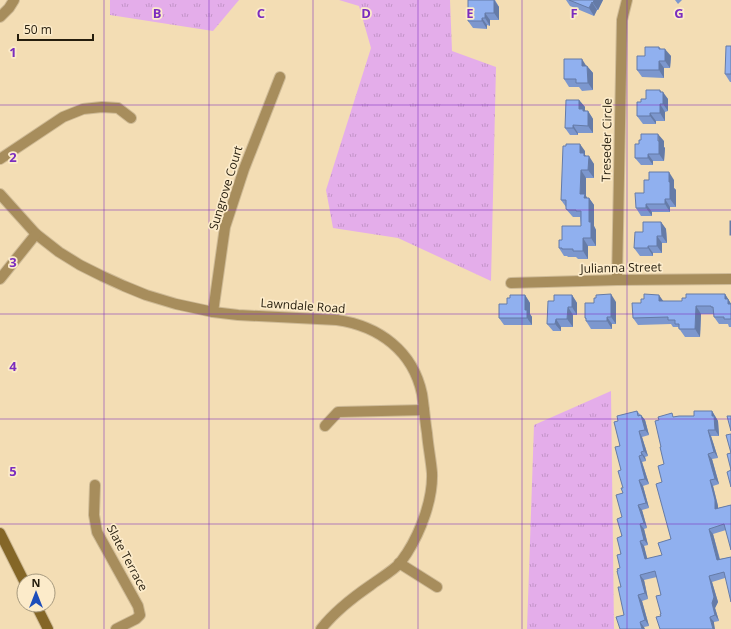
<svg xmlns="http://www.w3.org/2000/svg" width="731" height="629" viewBox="0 0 731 629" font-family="'Open Sans',sans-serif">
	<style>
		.grass { fill: url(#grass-tufts) }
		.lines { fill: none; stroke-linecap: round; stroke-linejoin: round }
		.minor-casing { stroke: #ceba96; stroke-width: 12 }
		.secondary-casing { stroke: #ceba96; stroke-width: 12 }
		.minor { stroke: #a78d5c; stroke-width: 10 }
		.secondary { stroke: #846627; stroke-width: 10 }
		.wall { fill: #7c97ce }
		.shaded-wall { fill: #657ba7 }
		.building { fill: #90b0ef; stroke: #657ba7 }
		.grid { fill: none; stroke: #7b2cbf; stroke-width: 1; stroke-opacity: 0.55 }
		.labels { text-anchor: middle; stroke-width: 3.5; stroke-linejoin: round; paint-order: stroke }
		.street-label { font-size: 12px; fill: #251d0d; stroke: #fcebca }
		.grid-label { font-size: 13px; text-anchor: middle; font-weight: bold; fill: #7b2cbf; stroke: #fcebca; stroke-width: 3.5; stroke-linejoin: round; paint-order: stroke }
	</style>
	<defs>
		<pattern id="grass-tufts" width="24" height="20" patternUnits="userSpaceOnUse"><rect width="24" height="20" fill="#e4adea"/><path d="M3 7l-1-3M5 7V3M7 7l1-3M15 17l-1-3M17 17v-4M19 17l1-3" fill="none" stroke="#c394c8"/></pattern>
	</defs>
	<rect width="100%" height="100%" fill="#f3ddb4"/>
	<g class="grass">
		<polygon points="110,0 239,0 213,31 110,15"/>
		<polygon points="339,0 450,0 452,51 496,67 491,281 398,238 333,228 326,190 371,48 359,6"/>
		<polygon points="611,391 614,629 527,629 534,425"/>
	</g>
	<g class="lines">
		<defs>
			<g id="minor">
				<polyline points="0,17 9,8 14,0"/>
				<polyline points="0,159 63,117 83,109 102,107 118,108 131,118"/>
				<path d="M0 194 36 234 59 252 80 265 102 276 124 286 146 295 176 304 199 309 213 312 238 315 337 320C379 326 413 351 422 394 424 407 425 421 427 433 428 446 431 460 432 473 433 499 421 531 407 553 405 556 402 560 400 563 394 570 379 579 371 585 352 598 335 611 321 629"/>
				<polyline points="0,279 36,234"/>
				<polyline points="617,280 622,20 627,0"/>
				<polyline points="511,283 617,280 731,279"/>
				<polyline points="213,312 225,227 244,169 280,77"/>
				<polyline points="325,426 338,412 424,410"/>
				<polyline points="95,485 94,515 97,532 138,606 140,615 136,619 116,629"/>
				<polyline points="399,563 437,587"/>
			</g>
			<g id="secondary">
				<polyline points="0,533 24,581"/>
				<polyline points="36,605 48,629"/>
			</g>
		</defs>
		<use href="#minor" class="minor-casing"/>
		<use href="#secondary" class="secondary-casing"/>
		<use href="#minor" class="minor"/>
		<use href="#secondary" class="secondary"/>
	</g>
	<g class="wall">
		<polygon points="468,0 495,0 499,7 499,20 490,20 490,26 487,25 487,29 473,28 468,21"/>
		<polygon points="566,0 603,0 598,10 597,10 594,16 570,6"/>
		<polygon points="675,0 682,0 678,4"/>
		<polygon points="731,46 731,82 730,82 725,74"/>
		<polygon points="659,47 661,49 671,56 670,68 664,68 664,78 642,77 637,70 645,56"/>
		<polygon points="587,66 593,73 593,90 582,91 579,87 569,87 564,79"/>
		<polygon points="661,92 668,99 668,111 665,112 665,121 656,121 656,124 643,124 637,116 641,102 646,99"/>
		<polygon points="579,100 585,107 585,111 588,111 593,119 593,133 578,133 578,135 570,135 565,128"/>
		<polygon points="664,141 664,147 665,148 664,161 653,161 653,165 641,165 635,158 639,144"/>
		<polygon points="585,151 585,155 594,164 594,178 586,178 586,196 587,198 589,198 594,205 594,226 596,230 596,246 588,246 588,259 578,259 576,257 568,257 567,256 564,256 559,248 562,240 581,226 580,217 573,217 572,216 566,209 566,207 561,200"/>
		<polygon points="674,180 674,188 676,190 676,207 670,207 670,212 652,212 652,216 641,216 636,208 644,193"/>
		<polygon points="661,222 666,229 667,243 662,243 662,253 653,253 653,256 640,256 634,248 643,232"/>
		<polygon points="725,294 731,304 731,327 729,327 728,324 719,324 714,317 714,314 701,314 700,337 685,337 678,327 673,327 671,324 638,325 633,318 644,299 663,301 682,301"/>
		<polygon points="525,295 530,303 530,314 532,317 532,325 504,325 499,318 510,298"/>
		<polygon points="572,295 577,303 577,315 573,315 573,327 561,327 561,331 553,331 547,324 554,301"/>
		<polygon points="616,302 616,324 612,324 612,329 591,329 586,321 586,319 585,318 594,303"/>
		<polygon points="637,411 645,420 649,435 642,437 648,456 645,457 646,461 642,462 649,484 643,486 649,508 642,510 647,528 644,529 648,545 644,546 647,559 662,555 671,539 662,482 664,464 661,447 675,417 694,416 712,411 718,421 719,436 711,436 718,458 712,459 719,484 713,486 718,506 718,508 731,505 726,530 713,534 720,559 731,557 725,578 712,582 718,602 715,608 719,621 714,622 714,623 661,616 661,595 657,577 644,580 648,599 642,601 649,626 644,627 624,615 621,587 618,571 620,568 623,488 621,470 618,421"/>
	</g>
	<g class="shaded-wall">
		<polygon points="494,0 499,7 499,20 494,13"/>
		<polygon points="594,0 603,0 598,10 593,3"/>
		<polygon points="592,2 597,10 594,16 589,8"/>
		<polygon points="485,13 490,20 490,26 485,18"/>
		<polygon points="482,18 487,25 487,29 482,21"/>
		<polygon points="665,49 671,56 670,68 665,61"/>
		<polygon points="582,59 587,67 582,66"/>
		<polygon points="659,61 664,68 664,78 659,70"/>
		<polygon points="587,66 593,73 593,90 588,83"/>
		<polygon points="660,90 663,94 663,92 668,99 668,111 663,104"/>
		<polygon points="579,100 585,107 585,110 588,115 588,111 593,119 593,133 588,126 579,109"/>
		<polygon points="660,104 665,112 665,121 660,113"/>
		<polygon points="650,113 656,121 656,124 650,116"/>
		<polygon points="573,125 578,133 578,135 573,128"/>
		<polygon points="658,134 664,141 664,147 665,148 664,161 659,154"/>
		<polygon points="580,144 585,151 585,155 589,160 589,156 594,164 594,178 588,170 580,153"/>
		<polygon points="648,154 653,161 653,165 648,158"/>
		<polygon points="581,170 586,178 586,196 589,201 589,198 594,205 594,226 596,230 596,246 591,238 589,222 580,194"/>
		<polygon points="669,172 674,180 674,188 676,190 676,207 670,199 669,182"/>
		<polygon points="665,199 670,207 670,212 665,204"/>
		<polygon points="646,204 652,212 652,216 646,208"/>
		<polygon points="661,222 666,229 667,243 662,236"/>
		<polygon points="657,236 662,243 662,253 657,246"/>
		<polygon points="583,238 588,246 588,259 583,251"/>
		<polygon points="648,246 653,253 653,256 648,248"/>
		<polygon points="611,294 616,302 616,324 611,317"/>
		<polygon points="725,294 730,302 731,304 728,304 725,299"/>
		<polygon points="525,295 530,303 530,314 532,317 532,325 527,318 525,310"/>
		<polygon points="572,295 577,303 577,315 572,307"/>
		<polygon points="659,295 664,302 659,301"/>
		<polygon points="696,306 701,314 700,337 695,329"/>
		<polygon points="568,307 573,315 573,327 567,319"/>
		<polygon points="607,317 612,324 612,329 607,321"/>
		<polygon points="556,319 561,327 561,331 555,324"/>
		<polygon points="712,411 718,421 719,436 715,430 712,416"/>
		<polygon points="641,415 645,420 649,435 645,430"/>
		<polygon points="708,430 711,436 718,458 714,452"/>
		<polygon points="639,431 642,437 648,456 644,451"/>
		<polygon points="641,452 645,457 646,461 642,455"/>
		<polygon points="708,454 712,459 719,484 715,479"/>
		<polygon points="639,456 642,462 649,484 645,479"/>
		<polygon points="639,480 643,486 649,508 646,503"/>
		<polygon points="710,480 713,486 718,506 718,515 715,509"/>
		<polygon points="638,505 642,510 647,528 644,523"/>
		<polygon points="640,524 644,529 648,545 644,540"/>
		<polygon points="709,529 713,534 721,565 717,560"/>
		<polygon points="640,541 644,546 649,565 645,559"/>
		<polygon points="640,575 644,580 648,599 645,593"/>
		<polygon points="709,576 712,582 718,602 715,608 719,621 715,615 712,603"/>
		<polygon points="638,595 642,601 649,626 645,620"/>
		<polygon points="710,617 714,622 714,623 715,629 713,629 710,618"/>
		<polygon points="640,622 644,627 645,629 642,629"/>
	</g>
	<g class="building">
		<polygon points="468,0 494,0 494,13 485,13 485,18 482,18 482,21 468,21"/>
		<polygon points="569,0 594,0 593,3 592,2 589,8"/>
		<polygon points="726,46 731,46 731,74 725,74"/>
		<polygon points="645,47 659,47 659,49 665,49 665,61 659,61 659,70 637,70 637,56 645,56"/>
		<polygon points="564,59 582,59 582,66 587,66 588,83 576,83 576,79 564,79"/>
		<polygon points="646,90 660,90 660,92 663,92 663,104 660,104 660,113 650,113 650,116 637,116 637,102 641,102 641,99 646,99"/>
		<polygon points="566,100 579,100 579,109 583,109 583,111 588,111 588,126 573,125 573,128 565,128"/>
		<polygon points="641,134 658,134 658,141 659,141 659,154 648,154 648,158 635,158 635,144 639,144 639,140 641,140"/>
		<polygon points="566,144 580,144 580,153 584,153 584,156 589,156 588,170 581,170 580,194 585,194 584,198 589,198 589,222 591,222 591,238 583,238 583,251 573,251 573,249 562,249 562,248 559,248 559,240 562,240 562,226 581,226 581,211 576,211 576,210 568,210 566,209 566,200 561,200 563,146 566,146"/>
		<polygon points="649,172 669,172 669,182 670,182 670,199 665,199 665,204 646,204 646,208 636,208 635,193 644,193 644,180 649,180"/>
		<rect x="730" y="221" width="1" height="14"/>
		<polygon points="643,222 661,222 662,236 657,236 657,246 648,246 648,248 634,248 635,232 643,232"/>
		<polygon points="611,294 611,317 607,317 607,321 586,321 586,318 585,318 585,303 594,303 594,298 596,298 596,295"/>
		<polygon points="644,294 659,295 659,301 682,301 682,298 686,298 686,294 725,294 725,299 728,299 728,304 731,304 731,319 724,319 724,317 714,317 713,307 711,307 711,306 696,306 695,329 679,329 679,324 675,324 675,320 668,320 668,317 633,318 632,303 641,303 641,299 644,299"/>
		<polygon points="510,295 525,295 525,310 527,310 527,318 499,318 499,304 507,304 507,298 510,298"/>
		<polygon points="554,295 572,295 572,307 568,307 567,319 556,319 555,324 547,324 548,301 554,301"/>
		<polygon points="637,411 638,416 641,415 645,430 639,431 644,451 641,452 642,455 639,456 645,479 639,480 646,503 638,505 644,523 640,524 644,540 640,541 645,559 662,555 658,543 671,539 656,484 662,482 658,466 664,464 660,447 661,447 655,421 659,420 658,417 672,413 673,417 679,416 694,416 694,411 712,411 712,416 714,416 715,430 708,430 714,452 708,454 715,479 710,480 715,500 715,509 731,505 731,550 724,524 709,529 717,560 731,557 731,602 724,572 709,576 714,597 712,603 715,615 710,617 710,618 713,629 660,629 656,617 661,616 660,614 661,614 656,596 661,595 655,571 640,575 645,593 638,595 645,620 640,622 642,629 620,629 616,617 624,615 618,587 621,587 617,571 618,571 617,569 620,568 617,555 621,554 617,538 622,536 617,519 622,517 616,495 623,493 621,488 623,488 618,471 621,470 615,447 620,446 614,422 618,421 617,416"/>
		<polygon points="727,416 731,416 731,431"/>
		<polygon points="731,434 731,470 727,454 731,453 726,435"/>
		<polygon points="731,470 731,487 727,472"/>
	</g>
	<path class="grid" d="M104 0V629M209 0V629M313 0V629M418 0V629M522 0V629M627 0V629M0 105H731M0 210H731M0 314H731M0 419H731M0 524H731"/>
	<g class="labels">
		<g class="street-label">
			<text transform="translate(607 140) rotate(-89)" y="4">Treseder Circle</text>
			<text transform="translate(226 188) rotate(-73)" y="4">Sungrove Court</text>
			<text transform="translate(621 268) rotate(-1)" y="4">Julianna Street</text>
			<text transform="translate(303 306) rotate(4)" y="4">Lawndale Road</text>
			<text transform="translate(127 558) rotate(62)" y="4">Slate Terrace</text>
		</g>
	</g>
	<g class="grid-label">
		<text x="157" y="18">B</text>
		<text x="261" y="18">C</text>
		<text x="366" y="18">D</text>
		<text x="470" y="18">E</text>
		<text x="574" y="18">F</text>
		<text x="679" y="18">G</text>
		<text x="13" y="57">1</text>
		<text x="13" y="162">2</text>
		<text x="13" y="267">3</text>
		<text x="13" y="371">4</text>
		<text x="13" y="476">5</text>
	</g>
	<g transform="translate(36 593)"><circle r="19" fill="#fcebca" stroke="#a6997e"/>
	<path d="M0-3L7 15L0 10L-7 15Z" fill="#1d4dba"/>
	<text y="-6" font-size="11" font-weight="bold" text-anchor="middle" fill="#251d0d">N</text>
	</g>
	<path d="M18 34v6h75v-6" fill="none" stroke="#251d0d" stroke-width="2"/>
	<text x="24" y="34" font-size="12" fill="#251d0d" stroke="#fcebca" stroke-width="3" paint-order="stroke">50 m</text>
</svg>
